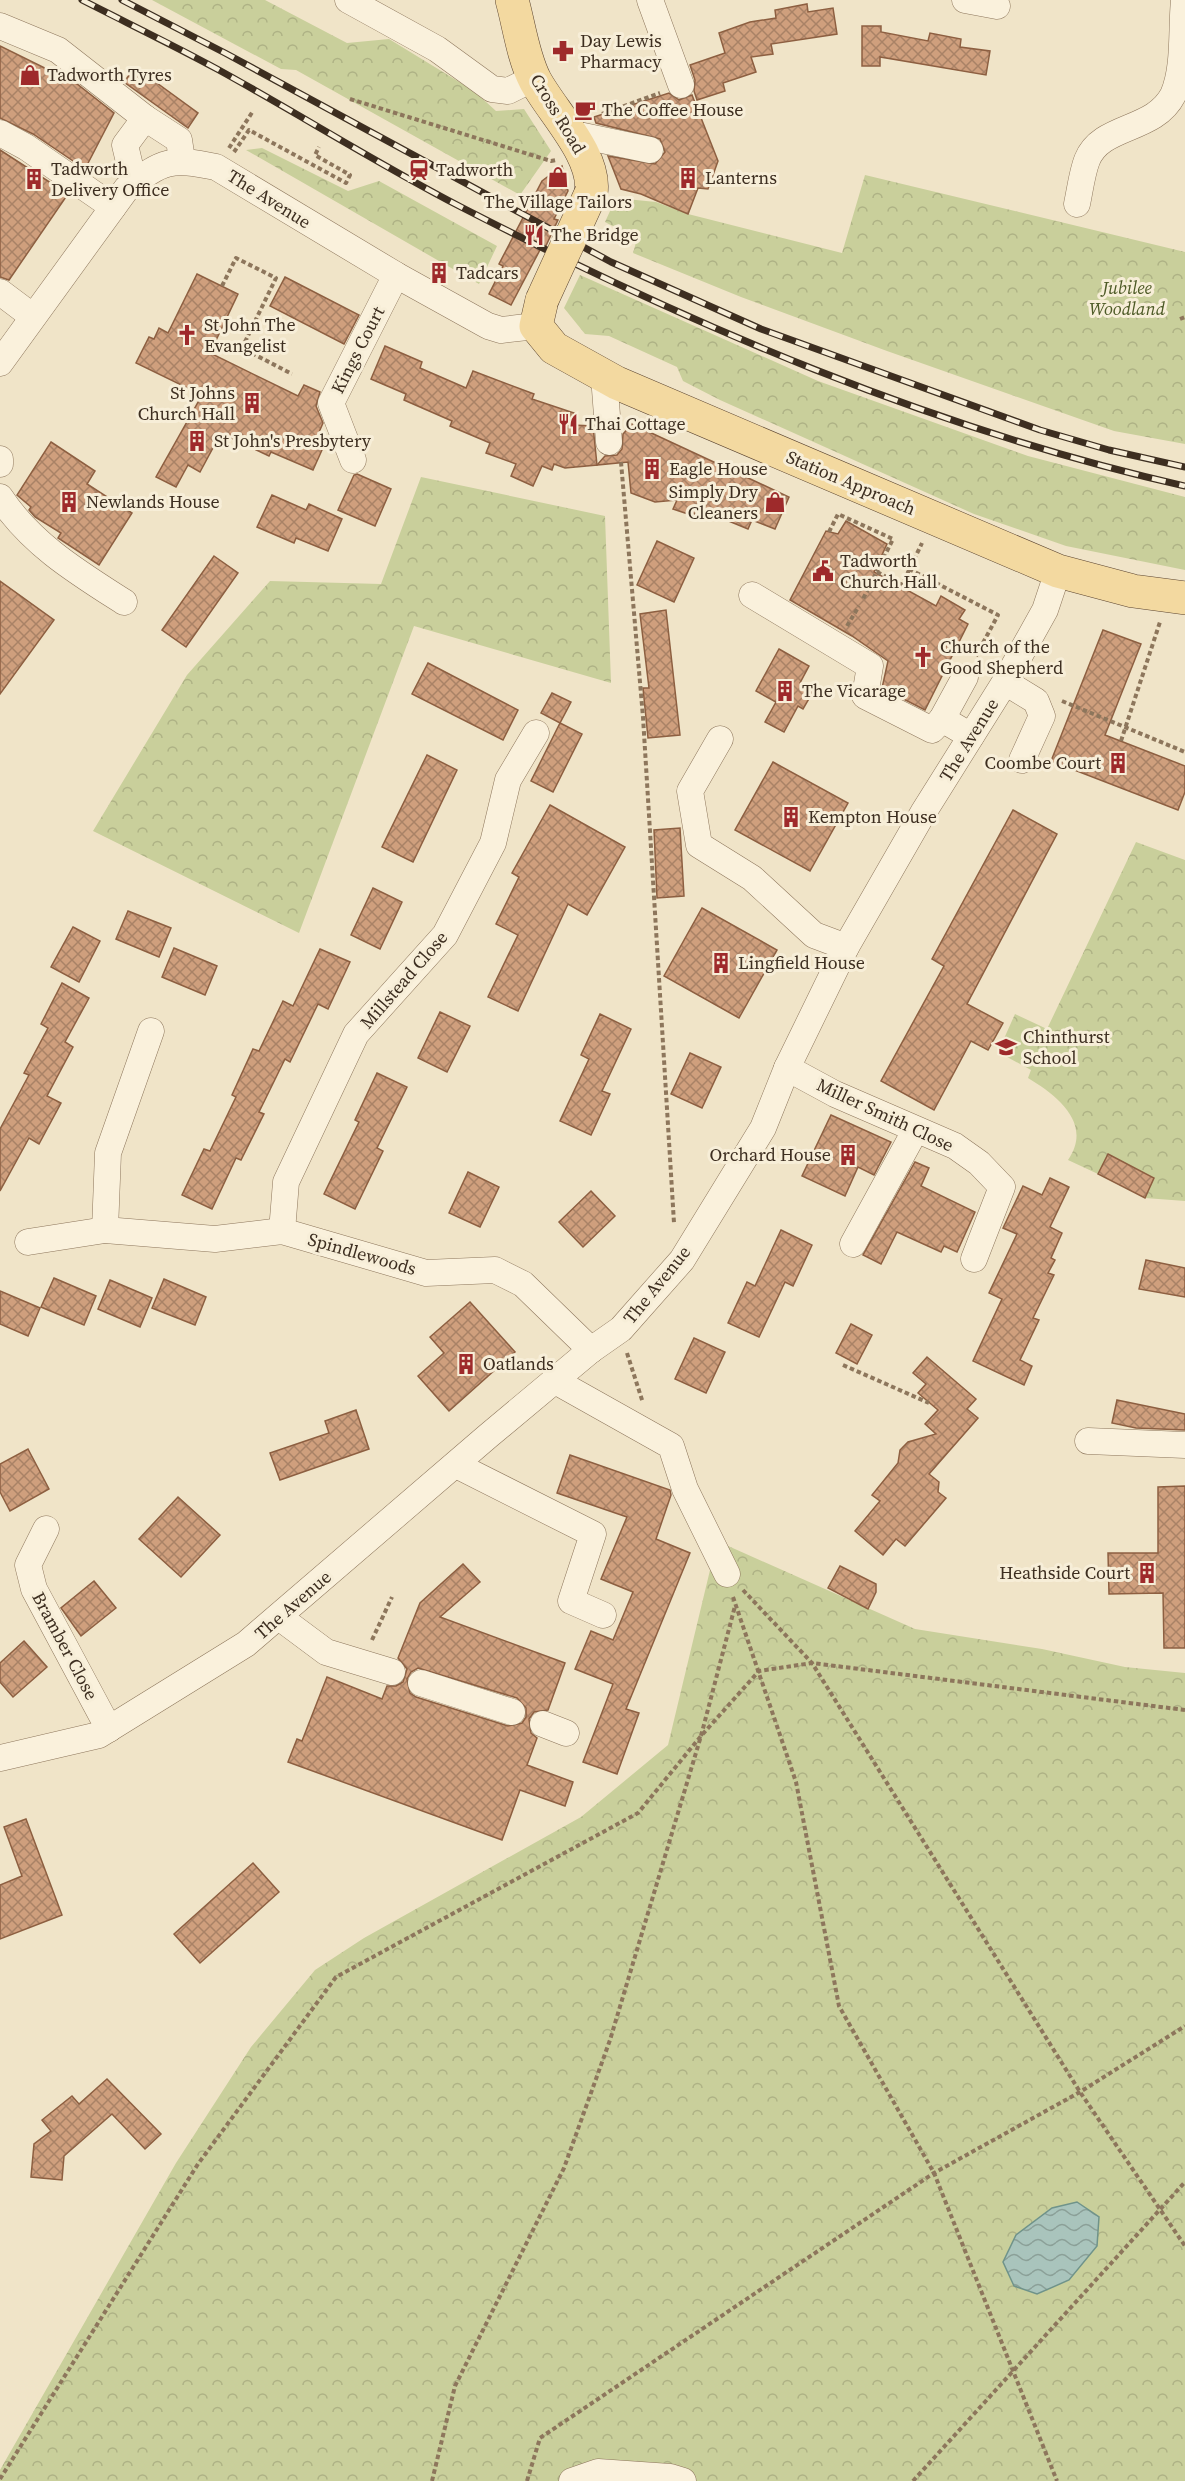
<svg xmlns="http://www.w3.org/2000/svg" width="1185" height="2481" viewBox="0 0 1185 2481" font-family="'Source Serif 4',serif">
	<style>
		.forest { fill: url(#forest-crowns) }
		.water { fill: url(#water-waves); stroke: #6f938a; stroke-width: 1.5 }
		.building { fill: url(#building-cross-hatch); stroke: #8d5f41; stroke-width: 1.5; fill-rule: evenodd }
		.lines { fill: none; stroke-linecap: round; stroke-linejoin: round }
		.minor-casing { stroke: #8d765c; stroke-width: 27 }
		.major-casing { stroke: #5b4430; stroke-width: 34 }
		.path { stroke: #8d765c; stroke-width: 4; stroke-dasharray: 4.5 3; stroke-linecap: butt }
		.minor { stroke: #faf1dc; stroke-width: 26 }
		.major { stroke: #f3d9a0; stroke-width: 33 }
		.rail-casing { stroke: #3d2e20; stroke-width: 7 }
		.rail { stroke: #f7eed8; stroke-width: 4.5; stroke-dasharray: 14; stroke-linecap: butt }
		.major-bridge-casing { stroke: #5b4430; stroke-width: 34; stroke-linecap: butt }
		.major-bridge { stroke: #f3d9a0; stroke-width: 33 }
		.labels { text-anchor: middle; stroke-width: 6; stroke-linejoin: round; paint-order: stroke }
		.poi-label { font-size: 18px; fill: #3d2e20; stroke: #f7eed8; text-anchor: start }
		.street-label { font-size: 18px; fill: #3d2e20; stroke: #f7eed8 }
		.park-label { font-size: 18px; font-style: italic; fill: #4d5a26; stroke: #f7eed8 }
	</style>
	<defs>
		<pattern id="forest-crowns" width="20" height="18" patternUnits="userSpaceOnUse" patternTransform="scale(1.5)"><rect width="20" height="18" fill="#c9cf9b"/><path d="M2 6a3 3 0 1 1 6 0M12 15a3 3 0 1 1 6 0" fill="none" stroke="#aeb285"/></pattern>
		<pattern id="water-waves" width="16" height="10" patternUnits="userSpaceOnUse" patternTransform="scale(1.5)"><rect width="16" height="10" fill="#a9c4bc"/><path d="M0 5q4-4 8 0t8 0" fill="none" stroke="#8ba098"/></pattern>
		<pattern id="building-cross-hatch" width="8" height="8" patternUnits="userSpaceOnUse" patternTransform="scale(1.5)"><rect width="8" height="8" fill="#cf9f7d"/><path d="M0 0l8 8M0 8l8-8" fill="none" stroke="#a98266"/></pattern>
	</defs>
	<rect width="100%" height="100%" fill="#f0e4c8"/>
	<g class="forest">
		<polygon points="152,0 265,0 347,43 389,39 474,91 496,111 524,109 551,151 520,195 296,70 281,69"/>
		<polygon points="262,148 348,191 379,181 497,246 479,284 246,150"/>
		<polygon points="865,175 1185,252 1185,444 1114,431 887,351 741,297 633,253 637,239 605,222 616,198 656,202 688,214 842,253"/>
		<polygon points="580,275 818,381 1028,456 1185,497 1185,570 1066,546 974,514 720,400 683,381 677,367 609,336 585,334 564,308"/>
		<polygon points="421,477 605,516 611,683 414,626 299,933 93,831 187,675 270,581 381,584"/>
		<path d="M1136 842 1185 860V1201L1145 1198 1154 1178 1108 1154 1098 1174 1068 1160C1093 1124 1058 1096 1028 1078L1031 1070 998 1052 1015 1014 1047 1029Z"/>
		<polygon points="717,1541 915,1629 1042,1649 1125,1667 1185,1673 1185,2481 0,2481 0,2470 176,2163 251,2047 315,1970 364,1938 581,1817 668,1745"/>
	</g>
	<polygon class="water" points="1077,2202 1099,2217 1097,2246 1069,2280 1037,2294 1014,2286 1003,2262 1016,2235 1052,2208"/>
	<g class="building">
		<polygon points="807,4 808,12 833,8 837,34 771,44 773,54 751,57 756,72 723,83 725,91 697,100 694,91 695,80 690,65 725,53 719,33 750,22 776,18 775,10"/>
		<polygon points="862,26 881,26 881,32 928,41 930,33 961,39 960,47 990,51 986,75 880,57 880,66 862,66"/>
		<polygon points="0,46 77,84 114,113 85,169 33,134 0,118"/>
		<polygon points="135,67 198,113 188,128 124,82"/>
		<polygon points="669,93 679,100 692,95 718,161 708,189 698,188 688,214 641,194 621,189 608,156 655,164 665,152 660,139 596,123 594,117"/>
		<polygon points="0,150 68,194 9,280 0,277"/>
		<polygon points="562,166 568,191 554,219 558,220 544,250 541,248 511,305 489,294 503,266 499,264 542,181"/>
		<polygon points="197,274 238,294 210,353 298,396 304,385 320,392 316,406 323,423 313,446 322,450 313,470 271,452 269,456 221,433 200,472 188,465 176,487 156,477 202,395 136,363 149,337 154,339 159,328 168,333"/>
		<polygon points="285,277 359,315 344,344 270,306"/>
		<polygon points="385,346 422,362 420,368 466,388 473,371 534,394 532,399 574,413 572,425 593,426 597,465 565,468 554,464 552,470 542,466 533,486 511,476 516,464 486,453 490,443 450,426 452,421 404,400 406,394 371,379"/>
		<polygon points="632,424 789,497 775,529 752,520 748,529 697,508 694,516 673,509 677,500 655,502 631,493 628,462 597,465 605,456 617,455 622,449 623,434"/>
		<polygon points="51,442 95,471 87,484 132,513 99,565 58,538 61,533 35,517 29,510 31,507 17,495"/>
		<polygon points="357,474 391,489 375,526 338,510 354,475"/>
		<polygon points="272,495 306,510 309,504 342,519 328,551 296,538 294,543 257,527"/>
		<polygon points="846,521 887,544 874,572 936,606 941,596 965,610 959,619 968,624 925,710 882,688 888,661 852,636 790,600 826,531 838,534"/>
		<polygon points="657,541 694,558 674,602 637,585"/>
		<polygon points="214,556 238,573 186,647 162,630"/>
		<polygon points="0,581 54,620 0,694"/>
		<polygon points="666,610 680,735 648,738 643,688 649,688 640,614"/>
		<polygon points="1103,630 1141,644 1105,735 1185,766 1185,792 1178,810 1051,761"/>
		<polygon points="779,649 809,666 800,683 814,690 803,709 798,706 784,732 765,722 776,702 756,691"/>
		<polygon points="428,663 518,710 503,740 412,694"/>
		<polygon points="552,693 571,702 560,723 541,713"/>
		<polygon points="560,723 582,734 553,792 531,781"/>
		<polygon points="427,755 457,770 413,862 382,847"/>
		<polygon points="773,762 848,803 810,871 735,830"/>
		<polygon points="550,805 625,847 587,915 568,904 518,1011 488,997 518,935 496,924 519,877 512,873"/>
		<polygon points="1013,810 1057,834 967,1004 1003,1023 988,1050 971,1041 934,1110 881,1081 944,966 932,959"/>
		<polygon points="680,828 684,896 657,898 654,830"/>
		<polygon points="373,888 402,902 380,949 351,935"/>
		<polygon points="702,908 777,950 739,1018 664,976"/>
		<polygon points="128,911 171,928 159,957 116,939"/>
		<polygon points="73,927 100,941 79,982 51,967"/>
		<polygon points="174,948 217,966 205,995 162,977"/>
		<polygon points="320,949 350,962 328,1009 318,1004 290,1062 285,1059 259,1112 264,1114 241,1160 236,1158 212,1209 182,1195 204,1149 210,1151 236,1097 232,1095 253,1049 259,1051 283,1001 293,1006"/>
		<polygon points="62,983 89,998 65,1042 73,1047 47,1096 61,1103 39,1144 29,1138 0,1191 0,1129 29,1075 24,1073 48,1028 41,1024"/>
		<polygon points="440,1012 470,1026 447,1072 418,1058"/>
		<polygon points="600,1014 631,1029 602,1091 610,1094 591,1135 560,1121 589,1059 581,1055"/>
		<polygon points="690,1053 721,1067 702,1108 671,1094"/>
		<polygon points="377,1073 407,1087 377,1148 383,1151 355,1209 324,1194 359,1122 355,1120"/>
		<polygon points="831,1115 891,1142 874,1175 858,1167 845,1196 802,1176"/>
		<polygon points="1108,1154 1154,1178 1145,1198 1098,1174"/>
		<polygon points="915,1162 929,1168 921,1186 975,1212 957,1252 944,1246 941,1252 897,1232 881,1264 863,1255"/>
		<polygon points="468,1172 499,1187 480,1227 449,1213"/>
		<polygon points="1050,1178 1069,1187 1050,1227 1062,1233 1051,1258 1055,1260 1048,1273 1054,1275 1033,1318 1039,1320 1020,1360 1032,1366 1024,1385 973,1361 1002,1299 989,1293 1017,1234 1003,1228 1023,1186 1042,1195"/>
		<polygon points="591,1191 615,1216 583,1247 559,1222"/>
		<polygon points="781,1230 812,1245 793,1286 785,1282 759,1337 728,1323 747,1282 755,1286"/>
		<polygon points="1146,1260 1185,1268 1185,1297 1139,1289"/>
		<polygon points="54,1278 96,1296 84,1325 41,1307"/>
		<polygon points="164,1279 206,1297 195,1325 152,1308"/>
		<polygon points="110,1280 152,1298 140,1327 98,1309"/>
		<polygon points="0,1291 40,1308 28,1336 0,1324"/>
		<polygon points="470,1302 515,1352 449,1411 418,1376 444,1353 430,1337"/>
		<polygon points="851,1324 872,1335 857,1364 836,1353"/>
		<polygon points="694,1338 725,1352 706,1393 675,1379"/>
		<polygon points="927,1357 976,1399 967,1409 978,1418 929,1474 939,1482 938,1492 946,1498 905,1546 896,1539 883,1555 855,1531 880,1501 872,1495 898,1463 900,1450 908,1442 936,1434 925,1424 938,1410 918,1393 926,1384 913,1373"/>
		<polygon points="1117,1400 1185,1414 1185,1430 1136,1428 1112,1423"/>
		<polygon points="356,1410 369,1449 280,1480 270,1453 329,1433 325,1421"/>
		<polygon points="28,1449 49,1489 10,1511 0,1492 0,1464"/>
		<polygon points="570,1455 670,1490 671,1495 656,1539 690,1553 626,1709 639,1713 617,1774 583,1762 613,1684 575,1669 591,1631 613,1640 633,1592 601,1579 627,1517 557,1493"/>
		<polygon points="1185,1486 1185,1648 1164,1648 1163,1593 1109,1594 1108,1553 1158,1553 1158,1487"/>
		<polygon points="178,1497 220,1535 181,1577 139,1539"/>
		<path d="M463 1564 480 1582 440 1617 565 1663 548 1710 534 1712 529 1719 531 1733 537 1738 527 1765 573 1782 565 1806 520 1790 502 1840 288 1762 297 1739 302 1741 327 1677 382 1699 387 1686H396L403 1682 407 1669 398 1658 420 1603ZM418 1668 517 1698 526 1708V1717L522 1723 508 1726 416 1697 410 1693 407 1679 411 1672Z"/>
		<polygon points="840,1566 876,1584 876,1592 868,1609 828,1588"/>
		<polygon points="94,1581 116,1608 81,1636 61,1608"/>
		<polygon points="24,1641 47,1667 13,1697 0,1682 0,1663"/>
		<polygon points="26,1819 62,1915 0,1939 0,1885 22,1876 4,1827"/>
		<polygon points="253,1863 279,1892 200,1963 174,1934"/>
		<polygon points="107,2079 161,2134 145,2149 112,2114 64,2156 62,2180 31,2177 34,2144 51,2131 42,2120 72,2096 79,2104"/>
	</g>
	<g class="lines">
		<defs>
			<g id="minor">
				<polyline points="348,0 437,49 492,89 508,91 534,78"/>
				<polyline points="650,0 681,85"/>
				<polyline points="965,0 997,6"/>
				<polyline points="0,26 58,50 145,118 125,145 134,183"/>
				<polyline points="145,118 179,140 182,160"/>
				<polyline points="0,133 26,147 113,207"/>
				<polyline points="569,133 650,150"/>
				<path d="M1077 204C1080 190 1082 173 1087 160 1101 124 1154 132 1173 95 1185 68 1181 29 1184 0"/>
				<polyline points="0,292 32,316"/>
				<path d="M0 363 127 188C164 160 170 158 216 167L396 275 488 326 501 330 536 326"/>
				<polyline points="604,376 609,442"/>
				<polyline points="0,459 0,464"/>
				<polyline points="353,460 331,403 396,275"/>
				<path d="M0 497C31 544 77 572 124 602"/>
				<polyline points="752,595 870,666 865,696 932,730 942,719 971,736"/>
				<polyline points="1005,682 1036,701 1042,716 1022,760"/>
				<polyline points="942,719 965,677"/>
				<polyline points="720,739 690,791 699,845 752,878 814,935 846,947"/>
				<polyline points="787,1068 835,1094 955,1146 979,1163 1002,1187 974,1259"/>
				<polyline points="105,1230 108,1153 151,1031"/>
				<polyline points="282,1231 286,1182 356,1034 445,935 493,843 508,780 536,733"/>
				<polyline points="28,1242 105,1230 215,1239 282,1231 426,1273 495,1270 523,1284 591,1350"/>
				<polyline points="853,1244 915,1131"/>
				<polyline points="557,1382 671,1446 685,1489 727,1574"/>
				<polyline points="1088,1441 1185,1445"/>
				<polyline points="456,1465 593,1534 571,1601 603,1615"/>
				<polyline points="46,1529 28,1565 34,1589 109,1729"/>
				<polyline points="279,1617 326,1652 392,1672"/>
				<polyline points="421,1683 512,1712"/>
				<polyline points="543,1724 566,1733"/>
				<polyline points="0,1758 99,1735 246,1644 488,1436 591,1350 621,1329 682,1260 763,1128 787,1068 846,947 923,813 1005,682 1045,610 1058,571"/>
				<polyline points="572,2481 598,2472 670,2477 683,2481"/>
			</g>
			<g id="major">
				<path d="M512 0C519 25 523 57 535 80 552 112 597 156 591 193"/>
				<polyline points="542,300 536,326 554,348 617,383 1058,571 1133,591 1185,598"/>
			</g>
		</defs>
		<use href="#minor" class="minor-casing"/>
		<use href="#major" class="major-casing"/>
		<g class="path">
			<polyline points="350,99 551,161 556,160"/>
			<polyline points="602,114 660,93"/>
			<polyline points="229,148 253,111"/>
			<polyline points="234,152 249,130 346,183 350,175 315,155 319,147"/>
			<polyline points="222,286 236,258 276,278 242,348 292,374"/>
			<polyline points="1180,319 1185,317"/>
			<polyline points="621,462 643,717 674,1223"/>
			<polyline points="829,532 838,514 893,539 863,599"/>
			<polyline points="909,569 998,615 976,656"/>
			<polyline points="877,572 902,585"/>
			<polyline points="901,587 922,543"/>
			<polyline points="847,626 859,606"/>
			<polyline points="1062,701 1185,752"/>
			<polyline points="1121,741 1160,622"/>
			<polyline points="627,1353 643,1403"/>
			<polyline points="843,1365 929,1403"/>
			<polyline points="743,1590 812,1663 1080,2092 1185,2246"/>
			<polyline points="733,1597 796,1782 839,2006 934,2173 1057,2481"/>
			<polyline points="372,1640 392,1597"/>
			<polyline points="0,2479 198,2164 336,1977 638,1813 701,1736 759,1671 812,1663 1185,1710"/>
			<polyline points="432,2481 455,2386 564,2168 610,2040 701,1736 735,1606"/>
			<polyline points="527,2481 540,2438 934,2173 1080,2092 1185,2026"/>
			<polyline points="913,2481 1185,2182"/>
		</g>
		<use href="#minor" class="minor"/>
		<use href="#major" class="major"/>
		<defs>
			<g id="rail">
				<path d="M82 0C127 23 173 45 217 69 299 114 378 164 461 207 691 325 932 429 1185 486"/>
				<polyline points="122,0 225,53 611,262 761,329 1040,430 1109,450 1185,467"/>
			</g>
		</defs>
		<use href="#rail" class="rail-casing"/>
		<use href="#rail" class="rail"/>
		<defs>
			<polyline id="major-bridge" points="542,300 591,193"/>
		</defs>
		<use href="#major-bridge" class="major-bridge-casing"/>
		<use href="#major-bridge" class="major-bridge"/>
	</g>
	<defs>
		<symbol id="pharmacy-bare" viewBox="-9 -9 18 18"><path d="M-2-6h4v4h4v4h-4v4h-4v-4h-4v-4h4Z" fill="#9e2a2b" stroke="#f7eed8" stroke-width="2.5" paint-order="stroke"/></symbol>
		<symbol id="shop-bare" viewBox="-9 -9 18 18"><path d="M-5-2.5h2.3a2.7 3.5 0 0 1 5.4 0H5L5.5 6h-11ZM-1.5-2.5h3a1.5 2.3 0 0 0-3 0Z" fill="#9e2a2b" stroke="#f7eed8" stroke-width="2.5" paint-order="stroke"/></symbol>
		<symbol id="cafe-bare" viewBox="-9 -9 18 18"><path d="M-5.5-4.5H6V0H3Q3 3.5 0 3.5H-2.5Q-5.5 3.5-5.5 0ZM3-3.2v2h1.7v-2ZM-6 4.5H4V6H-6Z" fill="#9e2a2b" stroke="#f7eed8" stroke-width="2.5" paint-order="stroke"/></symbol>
		<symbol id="station-bare" viewBox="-9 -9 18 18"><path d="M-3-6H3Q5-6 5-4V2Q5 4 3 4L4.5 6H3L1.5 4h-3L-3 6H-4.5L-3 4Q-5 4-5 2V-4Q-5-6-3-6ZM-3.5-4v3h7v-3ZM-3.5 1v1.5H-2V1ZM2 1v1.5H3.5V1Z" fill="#9e2a2b" stroke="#f7eed8" stroke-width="2.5" paint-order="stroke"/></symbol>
		<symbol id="building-bare" viewBox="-9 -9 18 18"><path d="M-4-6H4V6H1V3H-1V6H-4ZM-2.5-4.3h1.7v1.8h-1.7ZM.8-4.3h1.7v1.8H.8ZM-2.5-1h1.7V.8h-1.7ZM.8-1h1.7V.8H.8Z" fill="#9e2a2b" stroke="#f7eed8" stroke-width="2.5" paint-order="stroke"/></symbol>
		<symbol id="restaurant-bare" viewBox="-9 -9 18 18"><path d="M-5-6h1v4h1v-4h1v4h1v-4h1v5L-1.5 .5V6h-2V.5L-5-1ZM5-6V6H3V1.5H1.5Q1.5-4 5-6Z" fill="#9e2a2b" stroke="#f7eed8" stroke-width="2.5" paint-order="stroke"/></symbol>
		<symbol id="church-bare" viewBox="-9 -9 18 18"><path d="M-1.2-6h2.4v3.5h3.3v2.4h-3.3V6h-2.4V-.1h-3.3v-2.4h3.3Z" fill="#9e2a2b" stroke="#f7eed8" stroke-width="2.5" paint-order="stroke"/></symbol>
		<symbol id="civic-bare" viewBox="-9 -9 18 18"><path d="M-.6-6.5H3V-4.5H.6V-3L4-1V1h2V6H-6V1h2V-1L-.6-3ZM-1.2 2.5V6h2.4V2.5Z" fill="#9e2a2b" stroke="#f7eed8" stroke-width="2.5" paint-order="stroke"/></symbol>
		<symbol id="school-bare" viewBox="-9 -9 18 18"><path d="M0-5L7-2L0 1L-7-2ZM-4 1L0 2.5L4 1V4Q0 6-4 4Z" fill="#9e2a2b" stroke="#f7eed8" stroke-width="2.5" paint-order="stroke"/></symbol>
	</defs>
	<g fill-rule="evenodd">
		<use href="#pharmacy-bare" x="548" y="36" width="30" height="30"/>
		<use href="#shop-bare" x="15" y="60" width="30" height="30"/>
		<use href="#cafe-bare" x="570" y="95" width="30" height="30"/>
		<use href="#station-bare" x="404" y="155" width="30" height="30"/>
		<use href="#shop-bare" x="543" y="162" width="30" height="30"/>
		<use href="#building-bare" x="673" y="163" width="30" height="30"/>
		<use href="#building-bare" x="19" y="164" width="30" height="30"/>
		<use href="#restaurant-bare" x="519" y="220" width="30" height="30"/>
		<use href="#building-bare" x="424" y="258" width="30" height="30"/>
		<use href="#church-bare" x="172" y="320" width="30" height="30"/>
		<use href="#building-bare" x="237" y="388" width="30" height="30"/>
		<use href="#restaurant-bare" x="553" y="409" width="30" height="30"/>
		<use href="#building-bare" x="182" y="426" width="30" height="30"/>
		<use href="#building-bare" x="637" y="454" width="30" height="30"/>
		<use href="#building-bare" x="54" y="487" width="30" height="30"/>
		<use href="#shop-bare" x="760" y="487" width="30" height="30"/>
		<use href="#civic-bare" x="808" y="556" width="30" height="30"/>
		<use href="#church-bare" x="908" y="642" width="30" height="30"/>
		<use href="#building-bare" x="770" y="676" width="30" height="30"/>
		<use href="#building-bare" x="1103" y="748" width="30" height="30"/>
		<use href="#building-bare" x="776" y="802" width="30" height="30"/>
		<use href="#building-bare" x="706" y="948" width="30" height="30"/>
		<use href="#school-bare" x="991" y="1032" width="30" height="30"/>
		<use href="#building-bare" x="833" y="1140" width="30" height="30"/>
		<use href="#building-bare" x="451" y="1349" width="30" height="30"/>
		<use href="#building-bare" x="1132" y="1558" width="30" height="30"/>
	</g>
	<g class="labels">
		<g class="poi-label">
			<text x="580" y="47">Day Lewis<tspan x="580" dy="21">Pharmacy</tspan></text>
			<text x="47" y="81">Tadworth Tyres</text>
			<text x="602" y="116">The Coffee House</text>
			<text x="51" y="175">Tadworth<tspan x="51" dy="21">Delivery Office</tspan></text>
			<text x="436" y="176">Tadworth</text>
			<text x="705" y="184">Lanterns</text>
			<text x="558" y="208" text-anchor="middle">The Village Tailors</text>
			<text x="551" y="241">The Bridge</text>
			<text x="456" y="279">Tadcars</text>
			<text x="204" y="331">St John The<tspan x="204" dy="21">Evangelist</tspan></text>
			<text x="235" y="399" text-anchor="end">St Johns<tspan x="235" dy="21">Church Hall</tspan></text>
			<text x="585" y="430">Thai Cottage</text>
			<text x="214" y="447">St John's Presbytery</text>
			<text x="669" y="475">Eagle House</text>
			<text x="758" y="498" text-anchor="end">Simply Dry<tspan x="758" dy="21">Cleaners</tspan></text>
			<text x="86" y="508">Newlands House</text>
			<text x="840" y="567">Tadworth<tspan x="840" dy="21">Church Hall</tspan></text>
			<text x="940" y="653">Church of the<tspan x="940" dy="21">Good Shepherd</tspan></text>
			<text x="802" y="697">The Vicarage</text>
			<text x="1101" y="769" text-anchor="end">Coombe Court</text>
			<text x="808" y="823">Kempton House</text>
			<text x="738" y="969">Lingfield House</text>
			<text x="1023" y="1043">Chinthurst<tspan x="1023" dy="21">School</tspan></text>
			<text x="831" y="1161" text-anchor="end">Orchard House</text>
			<text x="483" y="1370">Oatlands</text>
			<text x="1130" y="1579" text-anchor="end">Heathside Court</text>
		</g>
		<g class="street-label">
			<text transform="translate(558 114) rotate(59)" y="6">Cross Road</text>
			<text transform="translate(269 199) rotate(32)" y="6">The Avenue</text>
			<text transform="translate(358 350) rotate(-63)" y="6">Kings Court</text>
			<text transform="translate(851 483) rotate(23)" y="6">Station Approach</text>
			<text transform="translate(969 740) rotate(-58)" y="6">The Avenue</text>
			<text transform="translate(404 980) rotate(-49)" y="6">Millstead Close</text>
			<text transform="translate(885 1115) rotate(25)" y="6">Miller Smith Close</text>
			<text transform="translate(362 1254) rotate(16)" y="6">Spindlewoods</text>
			<text transform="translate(657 1285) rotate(-51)" y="6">The Avenue</text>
			<text transform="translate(293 1605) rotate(-41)" y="6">The Avenue</text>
			<text transform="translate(65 1646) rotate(62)" y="6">Bramber Close</text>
		</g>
		<g class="park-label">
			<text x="1127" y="294">Jubilee<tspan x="1127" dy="21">Woodland</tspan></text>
		</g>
	</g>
</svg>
